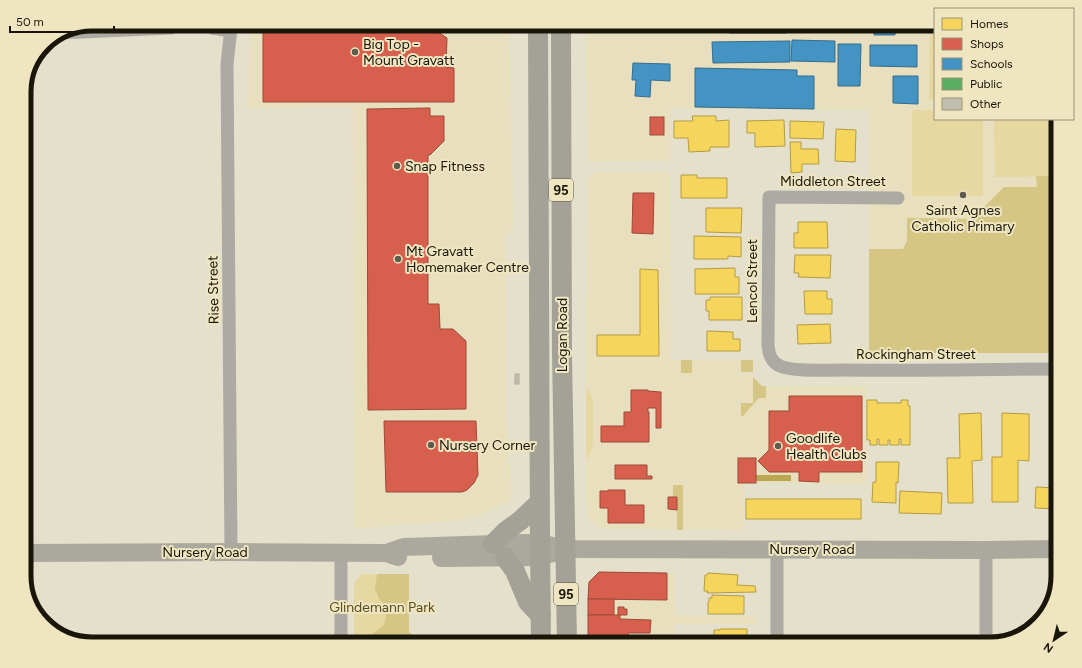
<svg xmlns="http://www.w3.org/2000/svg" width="1082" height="668" viewBox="0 0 1082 668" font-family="Figtree,sans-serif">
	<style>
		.built { fill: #e7dfbe }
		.green { fill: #e6d8a0 }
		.forest { fill: #d5c683 }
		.water { fill: #b9a753 }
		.homes { fill: #f6d55c; stroke: #b49b43 }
		.shops { fill: #d6604d; stroke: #9d4a38 }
		.schools { fill: #4393c3; stroke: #366d8b }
		.public { fill: #5aae61; stroke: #468046 }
		.building { fill: #c2bfaf; stroke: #aeaa9a }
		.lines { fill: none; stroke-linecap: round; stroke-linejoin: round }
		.street { stroke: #acaaa2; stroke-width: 13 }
		.secondary { stroke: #aba99e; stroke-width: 18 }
		.primary { stroke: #a4a296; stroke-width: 20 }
		.poi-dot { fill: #605c4d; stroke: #efe6c1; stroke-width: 1.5 }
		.labels { text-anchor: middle; stroke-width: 4; stroke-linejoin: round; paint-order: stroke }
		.shield { fill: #efe6c1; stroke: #595440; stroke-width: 1 }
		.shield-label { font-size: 13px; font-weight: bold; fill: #191508 }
		.poi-label { font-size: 14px; fill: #191508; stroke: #efe6c1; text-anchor: start }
		.street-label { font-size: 14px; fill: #191508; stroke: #efe6c1 }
		.park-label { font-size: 14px; fill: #574d22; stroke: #efe6c1 }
		.rim { fill: none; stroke: #191508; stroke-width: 5 }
	</style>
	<rect width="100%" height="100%" fill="#e4e0cc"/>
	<g class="built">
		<polygon points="935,24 935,119 1058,119 1058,353 869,353 869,110 671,109 671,161 587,162 586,26"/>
		<polygon points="509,27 514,226 505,238 506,266 506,412 512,500 479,516 463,520 354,529 353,107 248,108 249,44 251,28"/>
		<polygon points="596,171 670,172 671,360 753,360 753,377 762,386 866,386 866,484 744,483 744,530 607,529 597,527 589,519 586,507 586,360 587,180"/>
		<polygon points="599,572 675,573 675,615 756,616 756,624 675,624 674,644 588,644 589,582"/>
	</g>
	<g class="green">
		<polygon points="930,24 935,24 935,100 929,100"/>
		<polygon points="912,110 935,110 935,119 983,119 983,196 912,196"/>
		<polygon points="994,119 1058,119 1058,176 995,177"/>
		<polygon points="586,389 588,389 592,397 593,404 593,443 590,453 586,460"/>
		<polygon points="362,574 409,574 409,632 422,644 354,644 354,583"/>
	</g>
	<g class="forest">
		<polygon points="1036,176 1058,176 1058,353 869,353 869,249 903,249 907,241 907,218 972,219 1004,187 1037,187"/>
		<rect x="681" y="360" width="11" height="13"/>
		<rect x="741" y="360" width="12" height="12"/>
		<polygon points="753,377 762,386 766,386 766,398 759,398 742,417 741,415 741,403 753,403"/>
		<polygon points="673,485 683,485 683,530 677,530 677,498 673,497"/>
		<polygon points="377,574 409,574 409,632 422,644 373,644 371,635 384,625 386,616 384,604 379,599 375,589"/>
	</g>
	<polygon class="water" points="738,475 791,475 791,481 739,481"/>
	<g class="homes">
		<polygon points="692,116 716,116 716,121 729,120 729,147 710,147 710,151 689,152 688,138 674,138 674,121 693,121"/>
		<polygon points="784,120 785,146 755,147 755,133 747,133 747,121"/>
		<polygon points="790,121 824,122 823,139 790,138"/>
		<polygon points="836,129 856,130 855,162 835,161"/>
		<polygon points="790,142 801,142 801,149 818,149 819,164 802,164 802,172 791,173"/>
		<polygon points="681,175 697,175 697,178 727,178 727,198 681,198"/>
		<polygon points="706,208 742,208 741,233 706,232"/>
		<polygon points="798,222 827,222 828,248 794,248 794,233 798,233"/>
		<polygon points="694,236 741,237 741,257 728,256 728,259 694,259"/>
		<polygon points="795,255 831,255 830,278 798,277 799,273 794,273"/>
		<polygon points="735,268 735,277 739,277 739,294 695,294 695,269"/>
		<polygon points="640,269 658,270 659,356 597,356 597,335 640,335"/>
		<polygon points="804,291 827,291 827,299 832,299 832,314 805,314"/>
		<polygon points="710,297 742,297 742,320 709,320 709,311 706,311 706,300 710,300"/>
		<polygon points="830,324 831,343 798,344 797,325"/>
		<polygon points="707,331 733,332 733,339 740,339 740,351 707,351"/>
		<polygon points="867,400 877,400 877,403 901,403 901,400 908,400 908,406 910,406 910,445 901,445 901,439 899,439 899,445 890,445 890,440 888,440 888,445 879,445 879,439 877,439 877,445 870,445 870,440 867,440"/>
		<polygon points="981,413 982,460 972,461 973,503 948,503 947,458 960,458 959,414"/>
		<polygon points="1002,413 1029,414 1029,461 1018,460 1018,502 992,502 992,457 1002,457"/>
		<polygon points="876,462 899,462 898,483 896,482 896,503 872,502 873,482 876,482"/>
		<polygon points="1036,487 1058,488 1058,509 1035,508"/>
		<polygon points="900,491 942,493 941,514 899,513"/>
		<rect x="746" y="499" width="115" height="20"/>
		<polygon points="708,573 738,575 737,585 755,586 756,592 707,593 708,591 704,591 705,575 707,575"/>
		<polygon points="712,595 744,596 744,614 708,614 708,602 709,602 709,598 712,598"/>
		<polygon points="720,629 747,629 747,644 718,644 718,639 714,639 714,630 720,630"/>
	</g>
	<g class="shops">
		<polygon points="395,27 395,32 438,32 447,38 446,67 454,68 454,102 263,102 263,28"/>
		<polygon points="430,108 430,116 444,116 444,141 430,155 428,155 428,304 439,304 440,329 453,329 466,341 466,409 368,410 367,109"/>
		<rect x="650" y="117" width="14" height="18"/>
		<polygon points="633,193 654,193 653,234 632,233"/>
		<polygon points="631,390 648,390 648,391 661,392 661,428 656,428 656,408 648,408 648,412 649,412 649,442 601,442 601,426 624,426 624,412 631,412"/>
		<polygon points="789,396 862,396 862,472 819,472 819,482 799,481 799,472 769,472 758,461 769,450 769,411 789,411"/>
		<polygon points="384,421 476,421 478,475 474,483 467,490 462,492 386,492"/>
		<rect x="738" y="458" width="18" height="25"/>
		<polygon points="615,465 647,465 647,476 652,476 652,479 615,479"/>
		<polygon points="608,490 625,490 625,505 644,505 644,523 608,523 608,508 600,508 600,491 608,491"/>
		<polygon points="668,497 677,497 677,510 668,509"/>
		<polygon points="599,572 667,573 667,600 588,599 589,582"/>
		<rect x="588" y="599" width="26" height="16"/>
		<polygon points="618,607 624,607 624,609 627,609 627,615 618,615"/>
		<polygon points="588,615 620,615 620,619 651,620 650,633 628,633 628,636 588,636"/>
		<rect x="588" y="636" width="39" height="8"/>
	</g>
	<g class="schools">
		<rect x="730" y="25" width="56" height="8"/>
		<polygon points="874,25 896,25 895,35 874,35"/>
		<polygon points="792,40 835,41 835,62 791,61"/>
		<polygon points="790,41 790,62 713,63 712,42"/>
		<polygon points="838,44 861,44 860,86 838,86"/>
		<polygon points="870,45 917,45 917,67 870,66"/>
		<polygon points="633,63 670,64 670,81 651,80 650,97 635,96 636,80 632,80"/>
		<polygon points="695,68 797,70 797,76 814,76 814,109 695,107"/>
		<polygon points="893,76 918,76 918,104 893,103"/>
	</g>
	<rect class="public" x="698" y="26" width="13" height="3"/>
	<rect class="building" x="515" y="374" width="4" height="10"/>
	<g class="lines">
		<g class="street">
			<polyline points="212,28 231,31"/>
			<polyline points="231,28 227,64 231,552"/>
			<polyline points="60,33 171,28"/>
			<path d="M898 198 769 197 768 346C769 354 771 362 780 366 792 372 828 370 843 370 914 371 986 369 1058 369"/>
			<polyline points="986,550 986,644"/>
			<polyline points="341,644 341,553"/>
			<polyline points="777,644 777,549"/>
		</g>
		<g class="secondary">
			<polyline points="24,553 231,552 386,553 398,557"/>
			<polyline points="386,553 404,547 525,543 540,543 565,549 986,550 1058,549"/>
			<polyline points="441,558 540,557 553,553"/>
		</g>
		<g class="primary">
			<polyline points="538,26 540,543 541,644"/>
			<polyline points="561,26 562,353 567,644"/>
			<polyline points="493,544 506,531 521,520 540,502"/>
			<polyline points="505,557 515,571 528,602 541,616"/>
		</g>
	</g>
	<g class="poi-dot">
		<circle cx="355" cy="52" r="4"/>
		<circle cx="397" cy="166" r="4"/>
		<circle cx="963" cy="195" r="4"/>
		<circle cx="398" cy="259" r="4"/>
		<circle cx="431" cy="445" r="4"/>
		<circle cx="778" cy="446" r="4"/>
	</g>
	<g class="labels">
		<g class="shield">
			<rect x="549" y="179" width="24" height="22" rx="3"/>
			<rect x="554" y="583" width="24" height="22" rx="3"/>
		</g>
		<g class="shield-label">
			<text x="561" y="195">95</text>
			<text x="566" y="599">95</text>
		</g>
		<g class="poi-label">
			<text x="363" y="49">Big Top -<tspan x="363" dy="16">Mount Gravatt</tspan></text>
			<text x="405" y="171">Snap Fitness</text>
			<text x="963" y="215" text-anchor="middle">Saint Agnes<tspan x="963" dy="16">Catholic Primary</tspan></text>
			<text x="406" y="256">Mt Gravatt<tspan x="406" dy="16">Homemaker Centre</tspan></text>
			<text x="786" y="443">Goodlife<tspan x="786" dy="16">Health Clubs</tspan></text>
			<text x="439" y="450">Nursery Corner</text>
		</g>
		<g class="street-label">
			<text x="833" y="186">Middleton Street</text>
			<text transform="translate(752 281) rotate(-90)" y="5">Lencol Street</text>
			<text transform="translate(213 290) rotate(-91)" y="5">Rise Street</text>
			<text transform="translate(562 335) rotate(-90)" y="5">Logan Road</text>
			<text x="916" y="359">Rockingham Street</text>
			<text x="812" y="554">Nursery Road</text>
			<text x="205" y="557">Nursery Road</text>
		</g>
		<g class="park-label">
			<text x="382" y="612">Glindemann Park</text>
		</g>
	</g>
	<path d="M0 0H1082V668H0ZM92 31H990A61 61 0 0 1 1051 92V576A61 61 0 0 1 990 637H92A61 61 0 0 1 31 576V92A61 61 0 0 1 92 31Z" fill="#efe6c1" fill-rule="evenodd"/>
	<path class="rim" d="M92 31H990A61 61 0 0 1 1051 92V576A61 61 0 0 1 990 637H92A61 61 0 0 1 31 576V92A61 61 0 0 1 92 31Z"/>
	<rect x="934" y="8" width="140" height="112" fill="#efe6c1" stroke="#999277"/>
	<rect x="942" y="18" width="20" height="12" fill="#f6d55c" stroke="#999277"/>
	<text x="970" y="28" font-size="12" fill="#191508">Homes</text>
	<rect x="942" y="38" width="20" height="12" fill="#d6604d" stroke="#999277"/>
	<text x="970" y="48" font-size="12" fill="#191508">Shops</text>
	<rect x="942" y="58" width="20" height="12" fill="#4393c3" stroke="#999277"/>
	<text x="970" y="68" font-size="12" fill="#191508">Schools</text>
	<rect x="942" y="78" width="20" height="12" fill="#5aae61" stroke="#999277"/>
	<text x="970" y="88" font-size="12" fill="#191508">Public</text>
	<rect x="942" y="98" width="20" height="12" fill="#c2bfaf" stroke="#999277"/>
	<text x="970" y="108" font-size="12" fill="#191508">Other</text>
	<g transform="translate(1054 640) rotate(215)" stroke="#efe6c1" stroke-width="3" paint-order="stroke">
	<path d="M0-3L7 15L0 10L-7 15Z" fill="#191508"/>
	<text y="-6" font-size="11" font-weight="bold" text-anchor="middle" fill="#191508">N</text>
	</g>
	<path d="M10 26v6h104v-6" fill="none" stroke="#191508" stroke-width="2"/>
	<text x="16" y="26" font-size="12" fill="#191508" stroke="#efe6c1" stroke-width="3" paint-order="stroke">50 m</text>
</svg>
